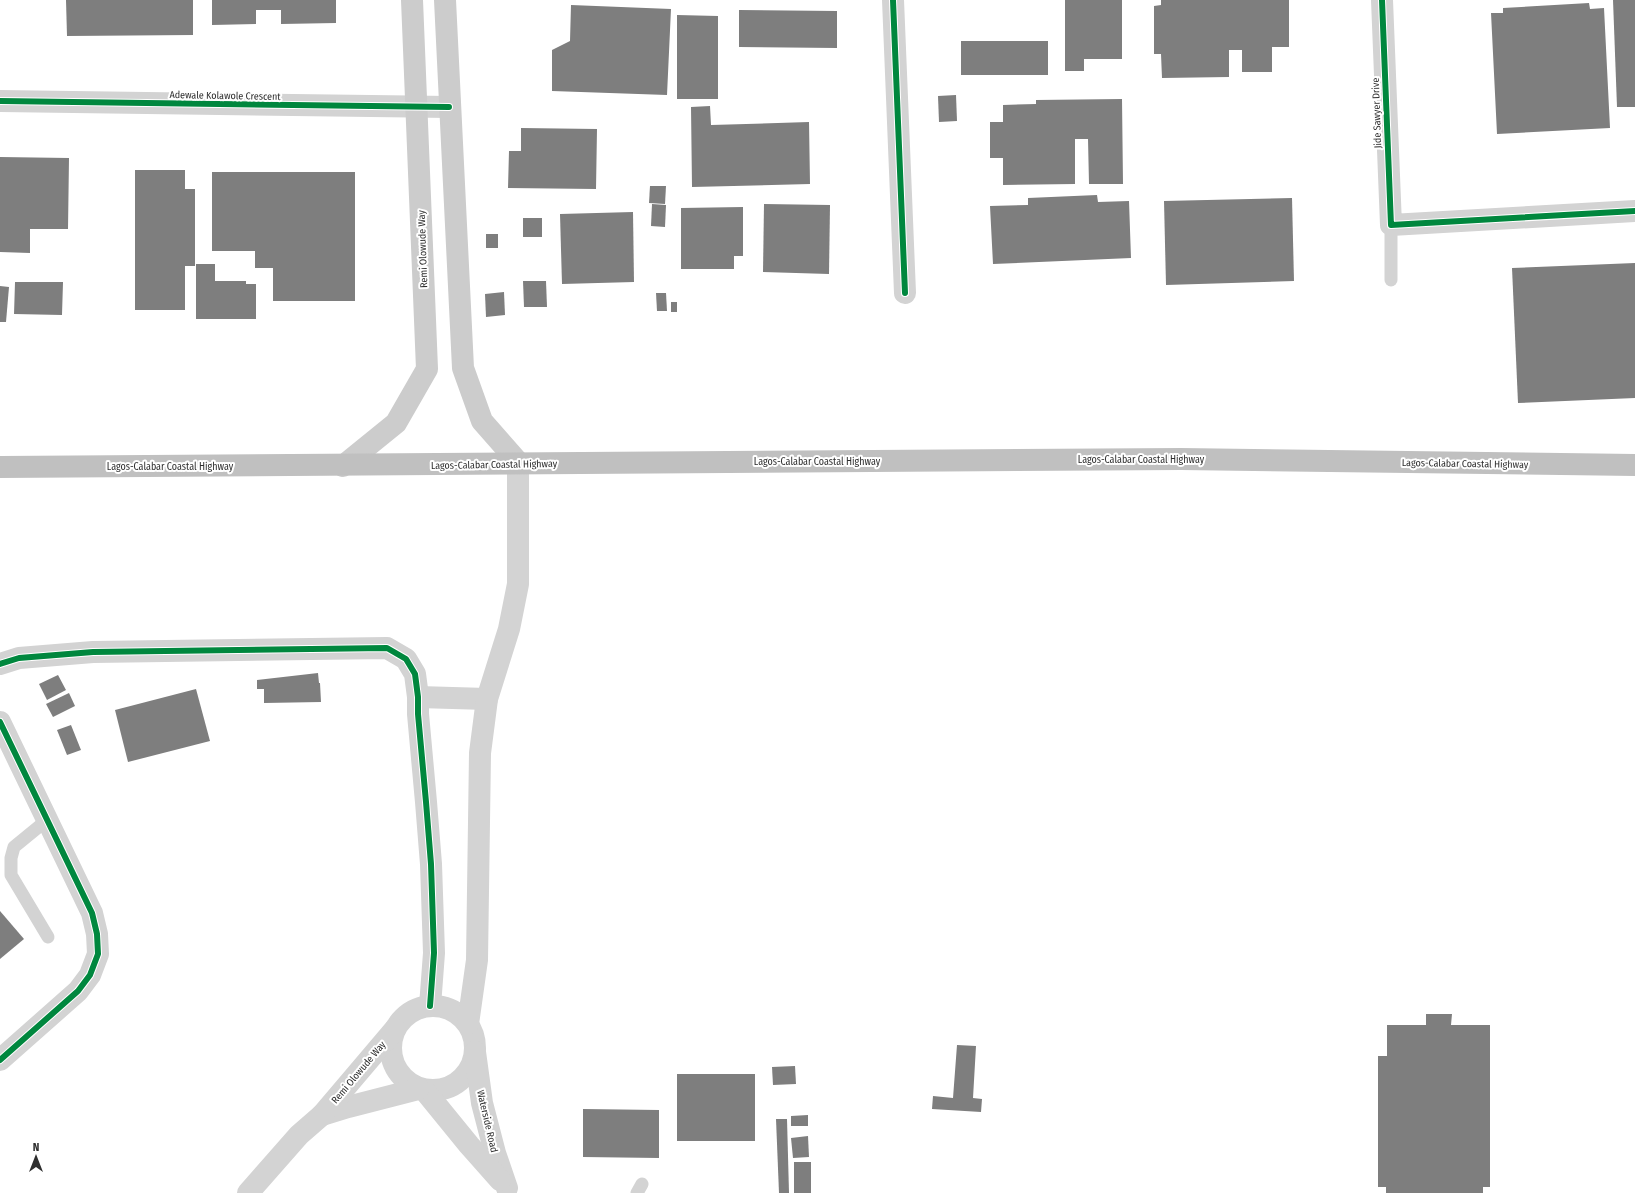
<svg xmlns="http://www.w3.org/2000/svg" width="1635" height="1193" viewBox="0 0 1635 1193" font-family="'Fira Sans Condensed',sans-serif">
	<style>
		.building { fill: #7e7e7e }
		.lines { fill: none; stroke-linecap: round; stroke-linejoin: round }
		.lane { stroke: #d3d3d3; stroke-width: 13 }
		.street { stroke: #d3d3d3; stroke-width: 22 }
		.secondary { stroke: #ccc; stroke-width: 22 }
		.highway { stroke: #c0c0c0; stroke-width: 22 }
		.cycleway-casing { stroke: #fff; stroke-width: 8 }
		.cycleway { stroke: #00873e; stroke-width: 6 }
		.labels { text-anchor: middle; stroke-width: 4; stroke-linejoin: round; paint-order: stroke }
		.street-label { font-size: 10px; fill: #2e2e2e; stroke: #fff }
	</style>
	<rect width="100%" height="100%" fill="#fff"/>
	<g class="building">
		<polygon points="66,0 193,0 193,35 67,36"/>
		<polygon points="212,0 336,0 336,23 281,24 281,10 256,10 256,24 212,25"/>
		<polygon points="1065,0 1122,0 1122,59 1084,59 1084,71 1065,71"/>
		<polygon points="1161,0 1289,0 1289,47 1272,47 1272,72 1242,72 1242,50 1229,50 1229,77 1162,78 1161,54 1154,54 1154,6 1161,5"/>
		<polygon points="1613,0 1635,0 1635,107 1617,107"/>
		<polygon points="1589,3 1590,9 1604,8 1610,128 1497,134 1491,13 1503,13 1503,8"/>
		<polygon points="571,5 671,9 667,95 552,91 552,50 570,41"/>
		<polygon points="739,10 837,11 837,48 739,47"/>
		<polygon points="677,15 718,16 718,99 677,99"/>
		<rect x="961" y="41" width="87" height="34"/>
		<polygon points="956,95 957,121 939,122 938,96"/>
		<polygon points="1122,99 1123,184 1089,184 1088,139 1075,139 1075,184 1003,185 1003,158 990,158 990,122 1003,122 1003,105 1036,104 1036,100"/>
		<polygon points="710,106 711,125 809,122 810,184 692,187 691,107"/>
		<polygon points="521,128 597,129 596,189 508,188 509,151 521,151"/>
		<polygon points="0,157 69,158 68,229 30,229 30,253 0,252"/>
		<polygon points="135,170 185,170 185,189 195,189 195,266 185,266 185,310 135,310"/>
		<polygon points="212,172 355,172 355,301 273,301 273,268 255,268 255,251 212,251"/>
		<polygon points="650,186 666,186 665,204 649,203"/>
		<polygon points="1097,195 1098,202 1129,201 1131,258 993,264 990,206 1028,205 1028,198"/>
		<polygon points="1292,198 1294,281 1166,285 1164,201"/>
		<polygon points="652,204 666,205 665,227 651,226"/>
		<polygon points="764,204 830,205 829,274 763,272"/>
		<polygon points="743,207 743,256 734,256 734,269 681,269 681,208"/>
		<polygon points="633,212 634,282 562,284 560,214"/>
		<rect x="523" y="218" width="19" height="19"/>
		<rect x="486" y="234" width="12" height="14"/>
		<polygon points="1635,263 1635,398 1518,403 1512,268"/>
		<polygon points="196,264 215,264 215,281 246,281 246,284 256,284 256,319 196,319"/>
		<polygon points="523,281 546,281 547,307 524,307"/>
		<polygon points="15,282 63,282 62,315 14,314"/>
		<polygon points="0,286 9,287 6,322 0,322"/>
		<polygon points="504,292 505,315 486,317 485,294"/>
		<polygon points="656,293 666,293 667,311 657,311"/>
		<rect x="671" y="302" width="6" height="10"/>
		<polygon points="318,673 319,683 320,683 321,702 264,703 264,689 257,689 257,680"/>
		<polygon points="58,675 66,690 47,700 39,684"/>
		<polygon points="196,689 210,741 128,762 115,710"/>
		<polygon points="69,693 75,706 53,717 46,704"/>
		<polygon points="71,725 81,750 67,755 57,730"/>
		<polygon points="0,911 24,939 0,959"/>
		<polygon points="1426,1014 1452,1014 1451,1025 1490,1025 1490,1187 1483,1187 1483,1193 1386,1193 1386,1187 1378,1187 1378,1056 1387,1056 1387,1025 1426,1025"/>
		<polygon points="957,1045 976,1046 973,1098 982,1099 981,1112 932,1109 933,1096 953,1098"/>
		<polygon points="795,1066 796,1084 773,1085 772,1067"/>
		<rect x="677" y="1074" width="78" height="67"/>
		<polygon points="583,1109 659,1110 659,1158 583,1157"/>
		<polygon points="808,1115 808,1126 791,1126 791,1116"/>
		<polygon points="776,1119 787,1119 789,1193 779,1193"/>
		<polygon points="808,1136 809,1157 793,1158 791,1138"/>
		<rect x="794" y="1162" width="17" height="31"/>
	</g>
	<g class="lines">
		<g class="lane">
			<polyline points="1391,225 1391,280"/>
			<polyline points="47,820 14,847 11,858 11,875 48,937"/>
			<polyline points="637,1193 642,1184"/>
		</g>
		<g class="street">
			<polyline points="893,0 905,293"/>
			<polyline points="1382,0 1391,225 1635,211"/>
			<polyline points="0,101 449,107"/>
			<polyline points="0,664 19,658 93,652 387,648 406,659 415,674 418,697 418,714 426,802 431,864 434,953 430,1006"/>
			<polyline points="418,697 487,699"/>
			<polyline points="0,722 92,913 97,934 98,954 90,975 78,991 0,1060"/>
			<circle cx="433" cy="1048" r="42"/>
			<polyline points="468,1024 477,960 480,753 487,699 509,629 518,584 518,462"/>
			<polyline points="475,1052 482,1103 495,1153 507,1188"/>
			<polyline points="425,1091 469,1145 500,1180"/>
			<polyline points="322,1115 348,1107 418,1089"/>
			<polyline points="248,1193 299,1135 322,1115 395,1029"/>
		</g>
		<g class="secondary">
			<polyline points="445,0 463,368 482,421 518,462"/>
			<polyline points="343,466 396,423 427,369 412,0"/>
		</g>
		<polyline class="highway" points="0,467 1181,459 1635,465"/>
		<defs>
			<g id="cycleway">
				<polyline points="893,0 905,293"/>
				<polyline points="1382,0 1391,225 1635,211"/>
				<polyline points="0,101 449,107"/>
				<polyline points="0,664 19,658 93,652 387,648 406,659 415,674 418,697 418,714 426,802 431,864 434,953 430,1006"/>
				<polyline points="0,722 92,913 97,934 98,954 90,975 78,991 0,1060"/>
			</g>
		</defs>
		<use href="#cycleway" class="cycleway-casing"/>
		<use href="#cycleway" class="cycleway"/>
	</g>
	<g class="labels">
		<g class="street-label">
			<text transform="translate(225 95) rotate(1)" y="4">Adewale Kolawole Crescent</text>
			<text transform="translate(1376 113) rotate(-92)" y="4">Jide Sawyer Drive</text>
			<text transform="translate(422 249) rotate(-92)" y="4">Remi Olowude Way</text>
			<text x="1141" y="463">Lagos-Calabar Coastal Highway</text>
			<text x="817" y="465">Lagos-Calabar Coastal Highway</text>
			<text transform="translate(1465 463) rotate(1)" y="4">Lagos-Calabar Coastal Highway</text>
			<text transform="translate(494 464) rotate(-1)" y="4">Lagos-Calabar Coastal Highway</text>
			<text x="170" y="470">Lagos-Calabar Coastal Highway</text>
			<text transform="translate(358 1072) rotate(-50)" y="4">Remi Olowude Way</text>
			<text transform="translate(488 1121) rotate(77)" y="4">Waterside Road</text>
		</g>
	</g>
	<g transform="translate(36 1157)" stroke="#ffffff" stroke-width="3" paint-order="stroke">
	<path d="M0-3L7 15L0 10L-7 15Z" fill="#2e2e2e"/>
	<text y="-6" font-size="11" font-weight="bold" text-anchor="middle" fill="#2e2e2e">N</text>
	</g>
</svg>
